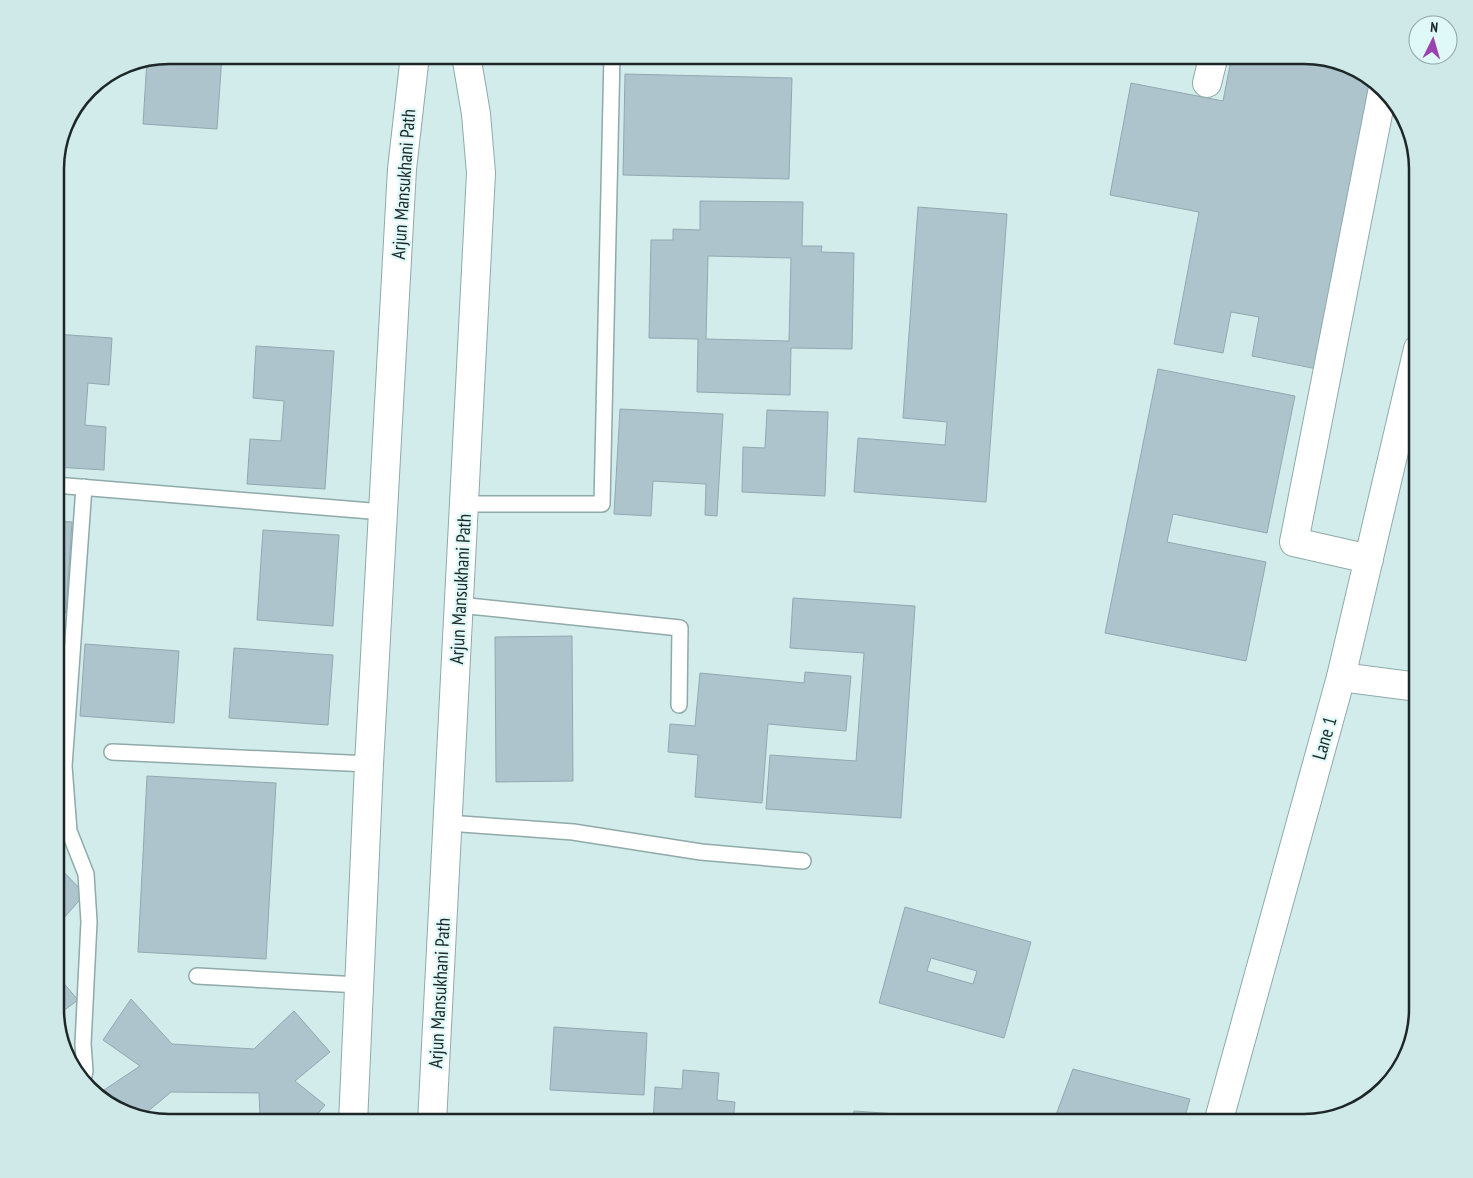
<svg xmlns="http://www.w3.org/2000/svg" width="1473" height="1178" viewBox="0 0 1473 1178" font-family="'PT Sans Narrow',sans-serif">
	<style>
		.building { fill: #adc4cc; stroke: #92a8b0; fill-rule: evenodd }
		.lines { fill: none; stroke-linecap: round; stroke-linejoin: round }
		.lane-casing { stroke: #90a9a9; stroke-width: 18 }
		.street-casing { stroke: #90a9a9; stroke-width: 30 }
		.secondary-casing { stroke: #90a9a9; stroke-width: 30 }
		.lane { stroke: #fff; stroke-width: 15 }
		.street { stroke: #fff; stroke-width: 28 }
		.secondary { stroke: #fff; stroke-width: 28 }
		.labels { text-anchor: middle; stroke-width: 4.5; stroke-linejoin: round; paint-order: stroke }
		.street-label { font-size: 19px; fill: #1d2727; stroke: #dff9f9 }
		.rim { fill: none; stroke: #1d2727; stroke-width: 2.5 }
	</style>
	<rect width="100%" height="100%" fill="#d2ecec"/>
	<g class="building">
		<polygon points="169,55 222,55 217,129 143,124 147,59"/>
		<polygon points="1232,55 1304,55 1341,61 1373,80 1317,369 1252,356 1259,317 1231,312 1223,353 1174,344 1199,212 1110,195 1131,83 1223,101"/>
		<polygon points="625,74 792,78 789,179 623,175"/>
		<path d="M700 201 803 202 802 246H822L821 252 854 253 852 349 791 348 790 395 697 392 698 339 649 338 651 240H673V229L700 230ZM708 256 791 258 789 341 706 339Z"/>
		<polygon points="918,207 1007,214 986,502 854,492 858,438 945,445 947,422 903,418"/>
		<polygon points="55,334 112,338 109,385 88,383 85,425 106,427 104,470 55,467"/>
		<polygon points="256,346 334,351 325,489 247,484 250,439 281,441 284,401 253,398"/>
		<polygon points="1158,369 1295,396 1267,533 1173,514 1167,542 1266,562 1246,661 1105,633"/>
		<polygon points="620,409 723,414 717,516 705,515 706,484 653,481 651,516 614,514"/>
		<polygon points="767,410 828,412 825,496 742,492 743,447 765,448"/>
		<polygon points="55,521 72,522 66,613 55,612"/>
		<polygon points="263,530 339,535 333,626 257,620"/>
		<polygon points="793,598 915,606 901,818 766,809 770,755 856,761 864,653 790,648"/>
		<polygon points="572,636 573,781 496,782 495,637"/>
		<polygon points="85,644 179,651 174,723 80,716"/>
		<polygon points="234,648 333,655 328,725 229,718"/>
		<polygon points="805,672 851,676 846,731 768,724 762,803 695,797 698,755 668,752 670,724 695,726 700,673 804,683"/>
		<polygon points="147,776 276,783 266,959 138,952"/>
		<polygon points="55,863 85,894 55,928"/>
		<path d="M905 907 1031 942 1004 1038 879 1003ZM931 958 977 971 973 984 927 971Z"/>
		<polygon points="55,973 78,1000 55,1017"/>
		<polygon points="131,999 172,1044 254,1049 294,1011 330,1052 295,1081 325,1105 310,1123 268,1123 260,1117 259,1093 171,1092 140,1118 132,1117 95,1096 140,1066 103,1040"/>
		<polygon points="554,1027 647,1033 644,1095 550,1090"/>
		<polygon points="1073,1069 1190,1099 1183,1123 1053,1123"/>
		<polygon points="683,1070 719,1073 717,1100 735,1102 733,1123 653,1123 655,1087 682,1089"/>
		<polygon points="854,1111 955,1118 954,1123 853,1123"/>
	</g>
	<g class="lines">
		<defs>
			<g id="lane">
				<polyline points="55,485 383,512"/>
				<polyline points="464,504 602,504 612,55"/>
				<polyline points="459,605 680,628 679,705"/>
				<polyline points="112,752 369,764"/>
				<polyline points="448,823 573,832 701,852 803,861"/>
				<polyline points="197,976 359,985"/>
				<polyline points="83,1081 85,1071 83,1044 89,922 86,874 69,831 64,766 84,487"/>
			</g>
			<g id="street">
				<polyline points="1207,83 1214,55"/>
				<polyline points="1369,559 1294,542 1383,88"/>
				<polyline points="1341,677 1418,687"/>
				<polyline points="1218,1123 1341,677 1418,349"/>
			</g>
			<g id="secondary">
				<polyline points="353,1123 369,764 402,169 415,55"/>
				<polyline points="432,1123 481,173 476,114 466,55"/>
			</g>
		</defs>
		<use href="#lane" class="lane-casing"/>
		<use href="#street" class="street-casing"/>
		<use href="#secondary" class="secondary-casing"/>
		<use href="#lane" class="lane"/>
		<use href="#street" class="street"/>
		<use href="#secondary" class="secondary"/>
	</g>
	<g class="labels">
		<g class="street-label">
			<text transform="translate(403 184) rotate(-86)" y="7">Arjun Mansukhani Path</text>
			<text transform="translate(460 589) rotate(-87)" y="7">Arjun Mansukhani Path</text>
			<text transform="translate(1324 738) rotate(-74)" y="7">Lane 1</text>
			<text transform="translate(439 993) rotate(-87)" y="7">Arjun Mansukhani Path</text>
		</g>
	</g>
	<path d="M0 0H1473V1178H0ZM169 64H1304A105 105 0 0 1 1409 169V1009A105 105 0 0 1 1304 1114H169A105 105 0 0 1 64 1009V169A105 105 0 0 1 169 64Z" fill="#cfe8e8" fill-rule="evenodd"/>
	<path class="rim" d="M169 64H1304A105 105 0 0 1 1409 169V1009A105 105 0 0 1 1304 1114H169A105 105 0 0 1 64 1009V169A105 105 0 0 1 169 64Z"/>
	<g transform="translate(1433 40) rotate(5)"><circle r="24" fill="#dff9f9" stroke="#91a5a5"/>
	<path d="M0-4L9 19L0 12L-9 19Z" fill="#9a42af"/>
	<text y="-8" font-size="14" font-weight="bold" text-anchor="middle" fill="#1d2727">N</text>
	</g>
</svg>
